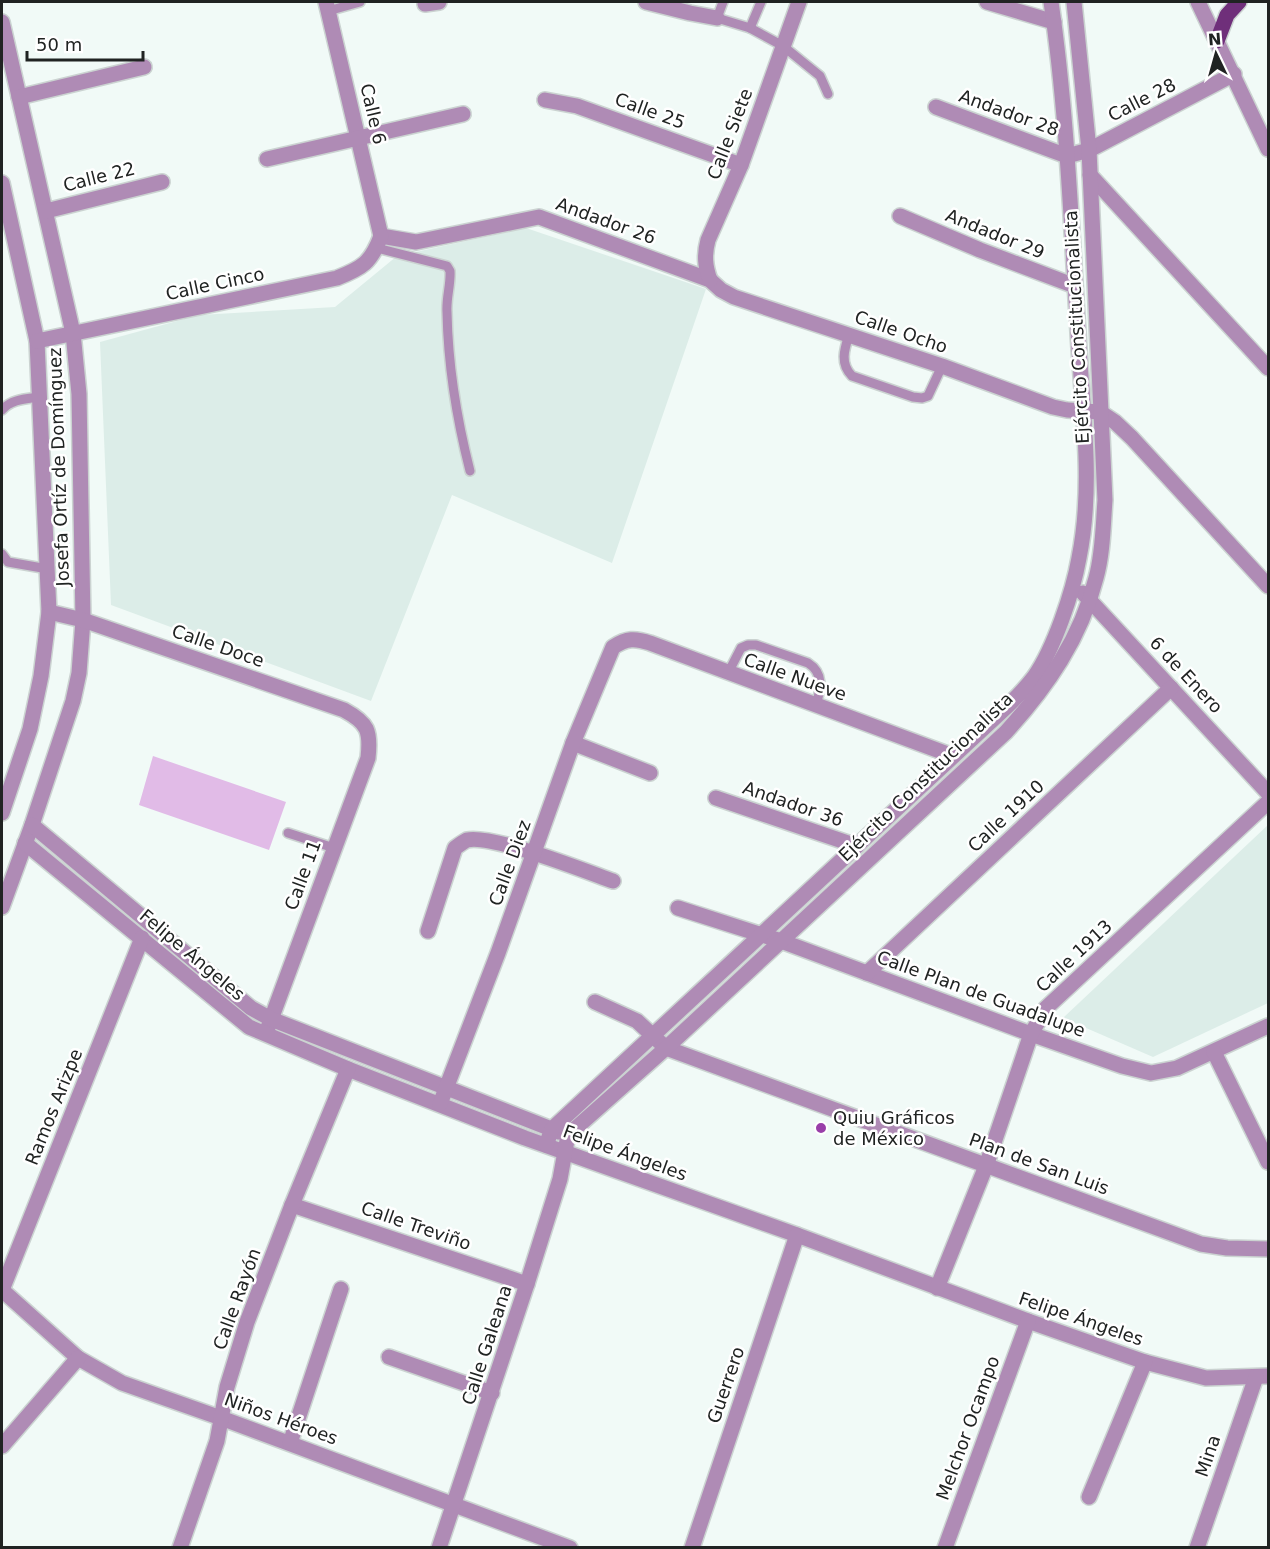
<svg xmlns="http://www.w3.org/2000/svg" width="1270" height="1549" viewBox="0 0 1270 1549" font-family="'DejaVu Sans',sans-serif">
	<style>
		.built { fill: #dcede8 }
		.green { fill: #e1bbe7 }
		.lines { fill: none; stroke-linecap: round; stroke-linejoin: round }
		.service-casing { stroke: #cbd3d1; stroke-width: 12 }
		.minor-casing { stroke: #cbd3d1; stroke-width: 18 }
		.primary-casing { stroke: #cbd3d1; stroke-width: 18 }
		.service { stroke: #af8bb5; stroke-width: 9 }
		.minor { stroke: #af8bb5; stroke-width: 15 }
		.primary { stroke: #6f2f7a; stroke-width: 15 }
		.poi-dot { fill: #993ea9; stroke: #fff; stroke-width: 2 }
		.labels { text-anchor: middle; stroke-width: 5; stroke-linejoin: round; paint-order: stroke }
		.street-label { font-size: 18px; fill: #202322; stroke: #fff }
		.poi-label { font-size: 18px; fill: #202322; stroke: #fff; text-anchor: start }
	</style>
	<rect width="100%" height="100%" fill="#f1faf7"/>
	<g class="built">
		<polygon points="526,228 706,289 612,563 452,495 371,701 111,605 100,342 199,315 335,307 397,256"/>
		<polygon points="1268,825 1268,1003 1153,1057 1063,1018"/>
	</g>
	<polygon class="green" points="153,756 286,802 269,850 139,805"/>
	<g class="lines">
		<defs>
			<g id="service">
				<polyline points="723,2 717,18 750,28 783,46 820,76 828,94"/>
				<polyline points="328,11 360,2"/>
				<polyline points="750,28 761,2"/>
				<path d="M377 248 447 266 450 271C451 284 446 298 447 312 448 365 457 420 470 471"/>
				<path d="M849 335C844 350 840 364 852 376L913 397 922 398 928 396 942 366"/>
				<path d="M2 410C11 399 26 399 40 397"/>
				<polyline points="2,554 8,562 48,569"/>
				<path d="M728 673 741 648 748 645H756L808 663C824 673 821 689 816 705"/>
				<polyline points="288,833 334,848"/>
			</g>
			<g id="minor">
				<polyline points="326,2 381,236"/>
				<polyline points="646,2 690,13 717,18"/>
				<polyline points="987,2 1054,22"/>
				<polyline points="1198,2 1268,149"/>
				<polyline points="425,4 439,2"/>
				<polyline points="2,22 73,333 79,394 83,620 79,673 73,701 32,825 2,907"/>
				<polyline points="19,97 144,67"/>
				<polyline points="545,100 577,106 741,165"/>
				<polyline points="936,107 1067,156 1089,150 1234,74"/>
				<polyline points="267,159 463,114"/>
				<polyline points="1090,175 1268,368"/>
				<polyline points="2,183 37,341 49,612 41,676 30,729 2,813"/>
				<polyline points="46,211 162,182"/>
				<polyline points="900,216 980,250 1075,286"/>
				<polyline points="381,236 416,242 539,217 710,280 721,290 734,297 942,366 1053,407 1067,410 1100,412 1115,422 1132,438 1268,586"/>
				<path d="M710 280C705 266 704 255 708 240L741 165 799 2"/>
				<path d="M37 341 337 278C362 268 371 263 381 236"/>
				<polyline points="1083,593 1268,793"/>
				<path d="M49 612 83 620 344 710C368 723 371 731 368 758L266 1033"/>
				<polyline points="573,743 650,773"/>
				<polyline points="716,798 857,846"/>
				<polyline points="32,825 251,1008 271,1019 559,1132"/>
				<polyline points="25,843 249,1027 348,1069 525,1138 797,1235 1028,1321 1145,1362 1206,1378 1268,1376"/>
				<polyline points="678,908 781,941 1031,1034 1122,1066 1151,1073 1177,1068 1268,1026"/>
				<path d="M428 931 455 848C459 845 463 842 467 840 492 834 585 871 613 881"/>
				<polyline points="867,973 1171,688"/>
				<polyline points="595,1002 637,1021 666,1048 1201,1244 1227,1248 1268,1249"/>
				<polyline points="1214,1052 1268,1162"/>
				<path d="M440 1104 498 953 573 743 613 647C627 638 635 638 650 643L953 756"/>
				<path d="M546 1145 552 1129 1000 713C1012 702 1024 690 1034 677 1054 649 1073 592 1079 558 1094 484 1082 407 1078 332 1071 222 1067 111 1051 2"/>
				<polyline points="292,1205 527,1284"/>
				<polyline points="937,1288 986,1166 1031,1034 1046,1008 1268,802"/>
				<polyline points="2,1290 78,1358 122,1383 221,1418 570,1548"/>
				<polyline points="2,1290 142,938"/>
				<polyline points="389,1357 492,1393"/>
				<polyline points="290,1443 341,1289"/>
				<polyline points="2,1446 78,1358"/>
				<polyline points="1089,1497 1145,1362"/>
				<polyline points="180,1548 217,1441 227,1387 247,1322 292,1205 348,1069"/>
				<path d="M439 1548 527 1284 560 1179 568 1135 666 1048 1006 732C1047 687 1081 638 1096 578 1103 553 1103 526 1105 500L1089 150 1074 2"/>
				<polyline points="692,1548 797,1235"/>
				<polyline points="945,1548 1028,1321"/>
				<polyline points="1197,1548 1256,1377"/>
			</g>
			<polyline id="primary" points="1217,41 1227,15 1239,2"/>
		</defs>
		<use href="#service" class="service-casing"/>
		<use href="#minor" class="minor-casing"/>
		<use href="#primary" class="primary-casing"/>
		<use href="#service" class="service"/>
		<use href="#minor" class="minor"/>
		<use href="#primary" class="primary"/>
	</g>
	<circle class="poi-dot" cx="821" cy="1128" r="6"/>
	<g class="labels">
		<g class="street-label">
			<text transform="translate(1142 100) rotate(-27)" y="6">Calle 28</text>
			<text transform="translate(650 111) rotate(20)" y="6">Calle 25</text>
			<text transform="translate(1009 113) rotate(20)" y="6">Andador 28</text>
			<text transform="translate(373 114) rotate(77)" y="6">Calle 6</text>
			<text transform="translate(730 134) rotate(-69)" y="6">Calle Siete</text>
			<text transform="translate(99 177) rotate(-14)" y="6">Calle 22</text>
			<text transform="translate(606 221) rotate(20)" y="6">Andador 26</text>
			<text transform="translate(995 234) rotate(22)" y="6">Andador 29</text>
			<text transform="translate(215 284) rotate(-12)" y="6">Calle Cinco</text>
			<text transform="translate(1077 327) rotate(-93)" y="6">Ejército Constitucionalista</text>
			<text transform="translate(901 332) rotate(19)" y="6">Calle Ocho</text>
			<text transform="translate(59 467) rotate(-92)" y="6">Josefa Ortíz de Domínguez</text>
			<text transform="translate(218 646) rotate(19)" y="6">Calle Doce</text>
			<text transform="translate(1186 675) rotate(47)" y="6">6 de Enero</text>
			<text transform="translate(795 677) rotate(20)" y="6">Calle Nueve</text>
			<text transform="translate(926 777) rotate(-44)" y="6">Ejército Constitucionalista</text>
			<text transform="translate(793 804) rotate(19)" y="6">Andador 36</text>
			<text transform="translate(1006 816) rotate(-43)" y="6">Calle 1910</text>
			<text transform="translate(510 863) rotate(-70)" y="6">Calle Diez</text>
			<text transform="translate(303 875) rotate(-70)" y="6">Calle 11</text>
			<text transform="translate(192 955) rotate(40)" y="6">Felipe Ángeles</text>
			<text transform="translate(1074 956) rotate(-43)" y="6">Calle 1913</text>
			<text transform="translate(981 994) rotate(20)" y="6">Calle Plan de Guadalupe</text>
			<text transform="translate(54 1107) rotate(-68)" y="6">Ramos Arizpe</text>
			<text transform="translate(625 1153) rotate(20)" y="6">Felipe Ángeles</text>
			<text transform="translate(1039 1164) rotate(20)" y="6">Plan de San Luis</text>
			<text transform="translate(416 1226) rotate(19)" y="6">Calle Treviño</text>
			<text transform="translate(237 1299) rotate(-70)" y="6">Calle Rayón</text>
			<text transform="translate(1081 1319) rotate(19)" y="6">Felipe Ángeles</text>
			<text transform="translate(487 1345) rotate(-72)" y="6">Calle Galeana</text>
			<text transform="translate(726 1385) rotate(-71)" y="6">Guerrero</text>
			<text transform="translate(281 1419) rotate(20)" y="6">Niños Héroes</text>
			<text transform="translate(968 1428) rotate(-70)" y="6">Melchor Ocampo</text>
			<text transform="translate(1208 1456) rotate(-71)" y="6">Mina</text>
		</g>
		<g class="poi-label">
			<text x="833" y="1124">Quiu Gráficos<tspan x="833" dy="21">de México</tspan></text>
		</g>
	</g>
	<rect width="1270" height="1549" fill="none" stroke="#202322" stroke-width="6"/>
	<g transform="translate(1216 54) rotate(355)" stroke="#ffffff" stroke-width="4.5" paint-order="stroke">
	<path d="M0-4.5L10 22L0 15L-10 22Z" fill="#202322"/>
	<text y="-9" font-size="16" font-weight="bold" text-anchor="middle" fill="#202322">N</text>
	</g>
	<path d="M27 51v9h116v-9" fill="none" stroke="#202322" stroke-width="3"/>
	<text x="36" y="51" font-size="18" fill="#202322" stroke="#ffffff" stroke-width="4.5" paint-order="stroke">50 m</text>
</svg>
